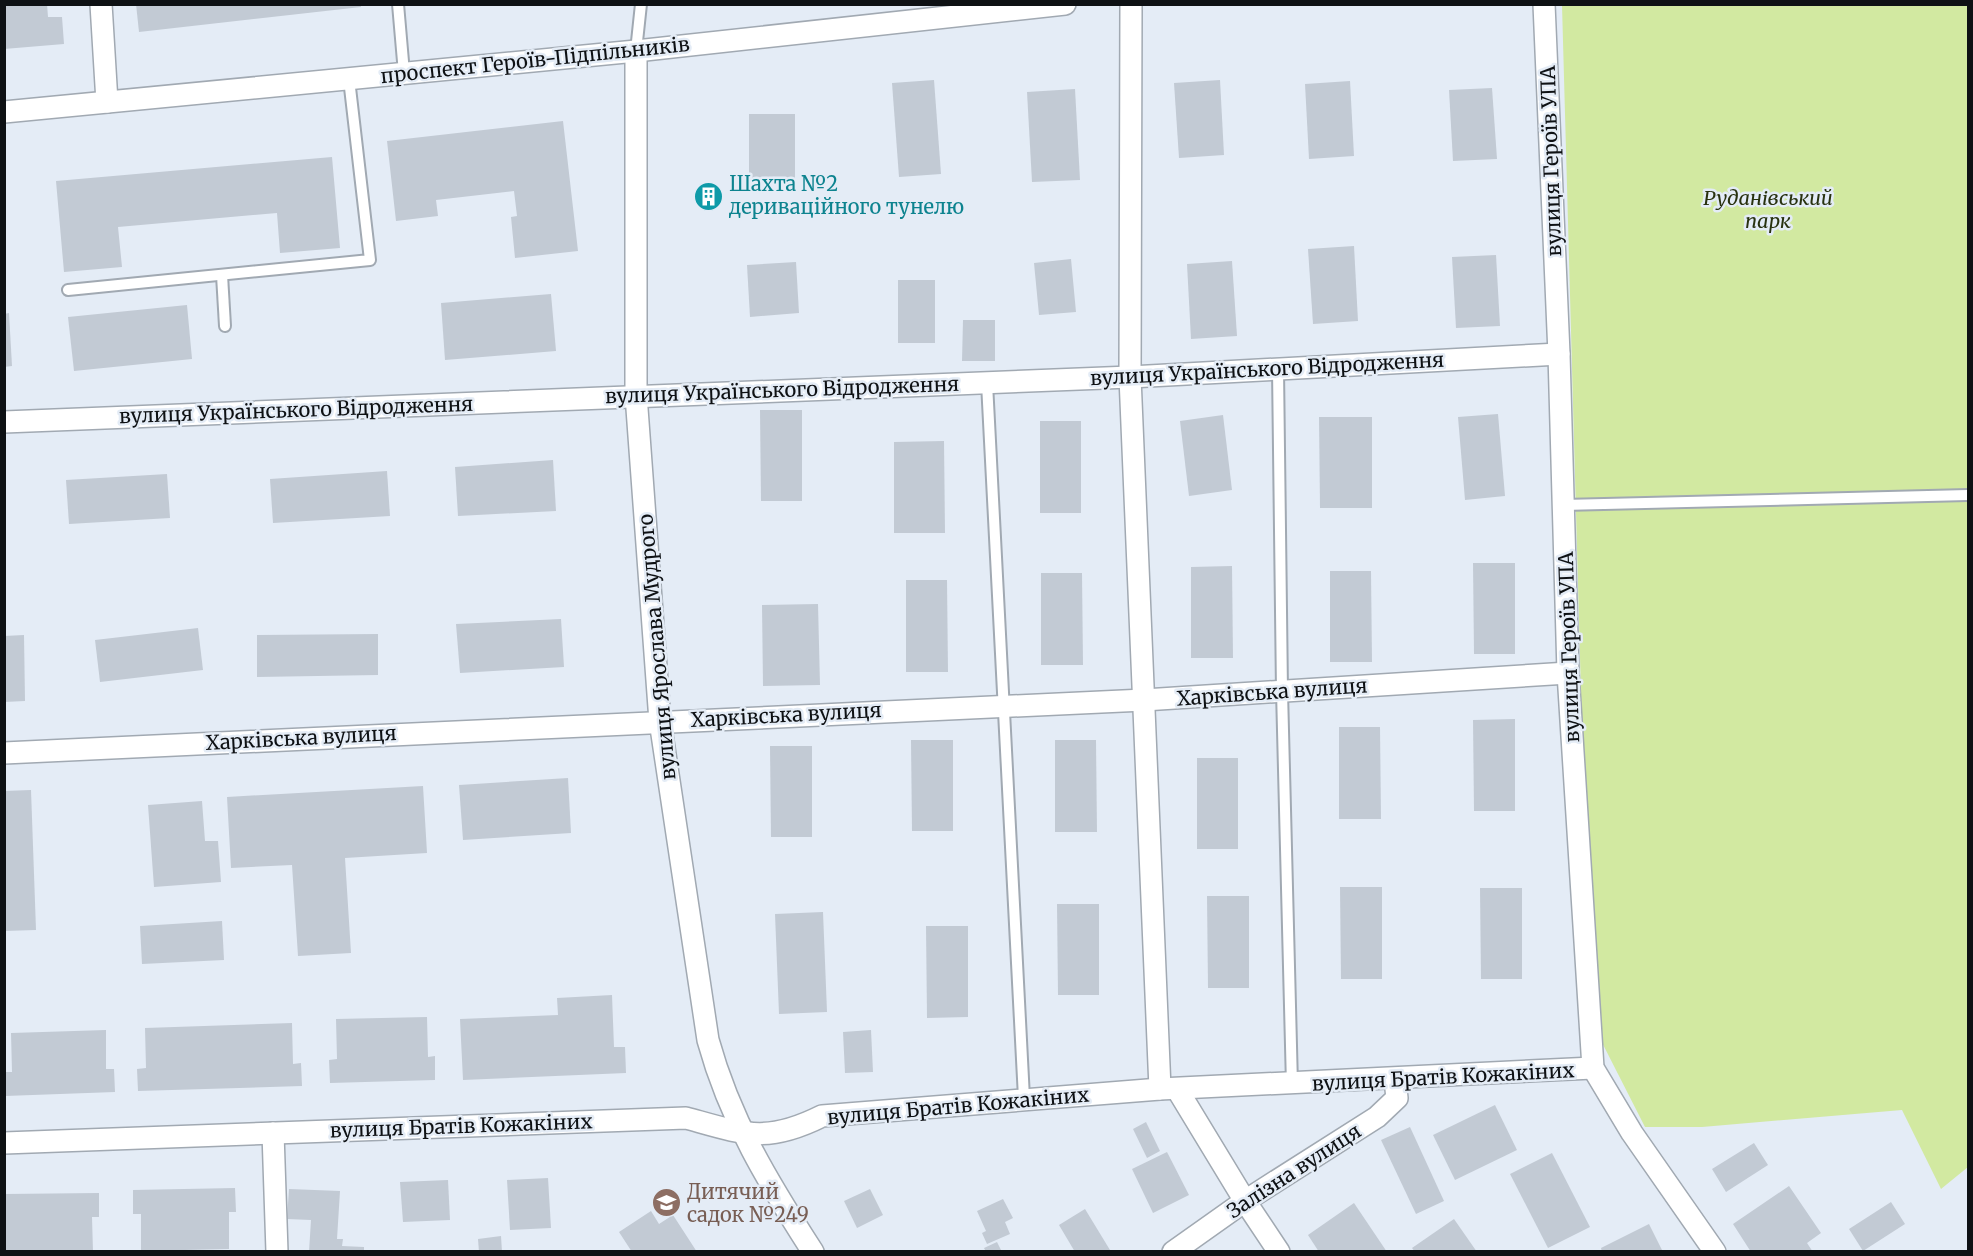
<svg xmlns="http://www.w3.org/2000/svg" width="1973" height="1256" viewBox="0 0 1973 1256" font-family="Merriweather,serif">
	<style>
		.green { fill: #d2e9a1 }
		.building { fill: #c2cad4 }
		.lines { fill: none; stroke-linecap: round; stroke-linejoin: round }
		.service-casing { stroke: #a1a9b2; stroke-width: 14 }
		.minor-casing { stroke: #a1a9b2; stroke-width: 24 }
		.service { stroke: #fff; stroke-width: 10 }
		.minor { stroke: #fff; stroke-width: 21 }
		.labels { text-anchor: middle; stroke-width: 5; stroke-linejoin: round; paint-order: stroke }
		.street-label { font-size: 20px; fill: #0e1114; stroke: #e4ecf6 }
		.culture-label { font-size: 20px; fill: #0d838f; stroke: #e4ecf6; text-anchor: start }
		.park-label { font-size: 20px; font-style: italic; fill: #28320f; stroke: #e4ecf6 }
		.education-label { font-size: 20px; fill: #785e54; stroke: #e4ecf6; text-anchor: start }
	</style>
	<rect width="100%" height="100%" fill="#e4ecf6"/>
	<polygon class="green" points="1562,5 1968,5 1968,1167 1941,1189 1902,1110 1702,1127 1645,1127 1590,1019"/>
	<g class="building">
		<polygon points="4,4 47,4 48,17 62,17 64,44 4,49"/>
		<polygon points="136,4 360,4 361,7 139,32"/>
		<polygon points="934,80 941,174 899,177 892,83"/>
		<polygon points="1220,80 1224,155 1179,158 1174,83"/>
		<polygon points="1350,81 1354,156 1309,159 1305,84"/>
		<polygon points="1492,88 1497,159 1453,161 1449,90"/>
		<polygon points="1075,89 1080,180 1032,182 1027,92"/>
		<polygon points="749,114 795,114 795,182 749,183"/>
		<polygon points="563,121 578,251 515,258 511,217 517,216 514,191 436,200 438,216 396,221 387,141"/>
		<polygon points="332,157 340,248 280,253 277,213 118,227 122,267 64,272 56,181"/>
		<polygon points="706,187 714,190 716,199 710,206 701,203 699,194"/>
		<polygon points="1354,246 1358,321 1313,324 1308,249"/>
		<polygon points="1496,255 1500,326 1456,328 1452,257"/>
		<polygon points="1071,259 1076,312 1039,315 1034,263"/>
		<polygon points="1232,261 1237,336 1191,339 1187,264"/>
		<polygon points="796,262 799,313 750,317 747,265"/>
		<rect x="898" y="280" width="37" height="63"/>
		<polygon points="551,294 556,351 445,360 441,303"/>
		<polygon points="187,305 192,359 74,371 68,317"/>
		<polygon points="9,313 12,366 4,367 4,314"/>
		<polygon points="963,320 995,320 995,361 962,361"/>
		<polygon points="760,410 802,410 802,501 761,501"/>
		<polygon points="1498,414 1505,496 1465,500 1458,417"/>
		<polygon points="1223,415 1232,490 1189,496 1180,421"/>
		<polygon points="1319,417 1372,417 1372,508 1320,508"/>
		<rect x="1040" y="421" width="41" height="92"/>
		<polygon points="944,441 945,533 894,533 894,442"/>
		<polygon points="553,460 556,511 458,516 455,467"/>
		<polygon points="387,471 390,516 273,523 270,479"/>
		<polygon points="167,474 170,518 69,524 66,480"/>
		<polygon points="1473,563 1515,563 1515,654 1474,654"/>
		<polygon points="1232,566 1233,658 1191,658 1191,567"/>
		<polygon points="1330,571 1371,571 1372,662 1330,662"/>
		<polygon points="1041,573 1082,573 1083,665 1041,665"/>
		<polygon points="906,580 947,580 948,672 906,672"/>
		<polygon points="818,604 820,685 763,686 762,605"/>
		<polygon points="561,619 564,667 460,673 456,624"/>
		<polygon points="198,628 203,670 100,682 95,640"/>
		<polygon points="378,634 378,675 257,677 257,635"/>
		<polygon points="24,635 25,701 4,702 4,636"/>
		<polygon points="1515,719 1515,811 1474,811 1473,720"/>
		<polygon points="1339,727 1380,727 1381,819 1339,819"/>
		<polygon points="911,740 953,740 953,831 912,831"/>
		<polygon points="1055,740 1096,740 1097,832 1055,832"/>
		<polygon points="770,746 812,746 812,837 771,837"/>
		<rect x="1197" y="758" width="41" height="91"/>
		<polygon points="568,778 571,833 463,840 459,785"/>
		<polygon points="423,786 427,853 345,858 351,953 298,956 292,865 231,868 227,797"/>
		<polygon points="31,790 36,930 4,931 4,791"/>
		<polygon points="202,801 205,841 218,841 221,882 154,887 148,805"/>
		<polygon points="1340,887 1382,887 1382,979 1341,979"/>
		<polygon points="1480,888 1522,888 1522,979 1481,979"/>
		<polygon points="1207,896 1249,896 1249,988 1208,988"/>
		<polygon points="1057,904 1099,904 1099,995 1058,995"/>
		<polygon points="823,912 827,1012 779,1014 775,914"/>
		<polygon points="222,921 224,960 142,964 140,926"/>
		<polygon points="926,926 968,926 968,1017 927,1018"/>
		<polygon points="612,995 614,1047 625,1047 626,1073 463,1080 460,1019 558,1015 557,998"/>
		<polygon points="427,1017 428,1057 435,1056 435,1080 330,1083 329,1060 337,1059 336,1019"/>
		<polygon points="292,1023 293,1064 301,1063 302,1086 138,1091 137,1069 146,1068 145,1028"/>
		<polygon points="106,1030 106,1069 114,1069 115,1092 5,1096 4,1072 12,1072 11,1033"/>
		<polygon points="871,1030 873,1072 845,1073 843,1032"/>
		<polygon points="1495,1105 1517,1150 1455,1180 1433,1135"/>
		<polygon points="1146,1122 1160,1151 1147,1158 1133,1129"/>
		<polygon points="1410,1127 1444,1201 1416,1214 1381,1140"/>
		<polygon points="1754,1143 1768,1165 1726,1192 1712,1169"/>
		<polygon points="1167,1152 1189,1195 1153,1213 1132,1169"/>
		<polygon points="1552,1153 1590,1227 1548,1248 1510,1174"/>
		<polygon points="548,1178 551,1228 510,1230 507,1180"/>
		<polygon points="448,1180 450,1220 403,1222 400,1182"/>
		<polygon points="1789,1186 1821,1233 1807,1243 1813,1252 1751,1252 1733,1224"/>
		<polygon points="235,1188 236,1212 229,1212 229,1249 141,1251 141,1214 133,1214 133,1190"/>
		<polygon points="289,1189 340,1191 337,1239 343,1239 342,1246 364,1247 364,1252 309,1252 311,1220 287,1219"/>
		<polygon points="870,1189 883,1215 857,1228 844,1201"/>
		<polygon points="99,1193 99,1217 92,1217 93,1252 5,1252 4,1194"/>
		<polygon points="1003,1199 1013,1218 1005,1222 1010,1234 987,1244 982,1233 986,1231 977,1211"/>
		<polygon points="1891,1202 1905,1224 1863,1251 1849,1229"/>
		<polygon points="1354,1203 1387,1252 1319,1252 1308,1235"/>
		<polygon points="1085,1209 1110,1250 1108,1252 1075,1252 1059,1225"/>
		<polygon points="651,1211 659,1224 673,1215 697,1252 632,1252 619,1232"/>
		<polygon points="1454,1219 1477,1252 1415,1252 1412,1248"/>
		<polygon points="1649,1224 1663,1252 1602,1252 1601,1248"/>
		<polygon points="501,1236 502,1252 479,1252 478,1239"/>
		<polygon points="997,1242 1002,1252 986,1252 984,1248"/>
	</g>
	<g class="lines">
		<defs>
			<g id="service">
				<polyline points="398,4 404,73"/>
				<polyline points="636,51 641,4"/>
				<polyline points="222,275 225,326"/>
				<polyline points="68,290 370,260 349,79"/>
				<polyline points="1278,369 1282,691 1292,1085"/>
				<polyline points="987,383 1024,1098"/>
				<polyline points="1563,505 1968,495"/>
			</g>
			<g id="minor">
				<polyline points="101,4 107,102"/>
				<polyline points="1131,4 1130,377 1160,1089"/>
				<polyline points="1544,4 1559,354 1568,673 1593,1068 1632,1133 1715,1252"/>
				<path d="M636 51V395L660 721 708 1040C730 1120 768 1182 813 1252"/>
				<polyline points="4,112 636,51 1065,4"/>
				<polyline points="4,422 1130,377 1559,354"/>
				<polyline points="4,753 1144,700 1568,673"/>
				<polyline points="1177,1089 1245,1201 1279,1252"/>
				<polyline points="273,1133 277,1252"/>
				<path d="M4 1143 686 1118C744 1134 766 1144 822 1116L1160 1089 1593 1068"/>
				<polyline points="1173,1252 1245,1201 1377,1117 1397,1098 1395,1080"/>
			</g>
		</defs>
		<use href="#service" class="service-casing"/>
		<use href="#minor" class="minor-casing"/>
		<use href="#service" class="service"/>
		<use href="#minor" class="minor"/>
	</g>
	<defs>
		<symbol id="building-disc" viewBox="-11 -11 22 22"><circle r="9.5" fill="#0f9aa8" stroke="#e4ecf6"/><path d="M-4-6H4V6H1V3H-1V6H-4ZM-2.5-4.3h1.7v1.8h-1.7ZM.8-4.3h1.7v1.8H.8ZM-2.5-1h1.7V.8h-1.7ZM.8-1h1.7V.8H.8Z" fill="#fff"/></symbol>
		<symbol id="school-disc" viewBox="-11 -11 22 22"><circle r="9.5" fill="#8d6e63" stroke="#e4ecf6"/><path d="M0-5L7-2L0 1L-7-2ZM-4 1L0 2.5L4 1V4Q0 6-4 4Z" fill="#fff"/></symbol>
	</defs>
	<g fill-rule="evenodd">
		<use href="#building-disc" x="692" y="180" width="33" height="33"/>
		<use href="#school-disc" x="650" y="1186" width="33" height="33"/>
	</g>
	<g class="labels">
		<g class="street-label">
			<text transform="translate(535 60) rotate(-6)" y="7">проспект Героїв-Підпільників</text>
			<text transform="translate(1551 161) rotate(-92)" y="7">вулиця Героїв УПА</text>
			<text transform="translate(1267 369) rotate(-3)" y="7">вулиця Українського Відродження</text>
			<text transform="translate(782 390) rotate(-2)" y="7">вулиця Українського Відродження</text>
			<text transform="translate(296 410) rotate(-2)" y="7">вулиця Українського Відродження</text>
			<text transform="translate(657 647) rotate(-95)" y="7">вулиця Ярослава Мудрого</text>
			<text transform="translate(1569 647) rotate(-92)" y="7">вулиця Героїв УПА</text>
			<text transform="translate(1272 692) rotate(-4)" y="7">Харківська вулиця</text>
			<text transform="translate(786 715) rotate(-3)" y="7">Харківська вулиця</text>
			<text transform="translate(301 738) rotate(-3)" y="7">Харківська вулиця</text>
			<text transform="translate(1443 1077) rotate(-3)" y="7">вулиця Братів Кожакіних</text>
			<text transform="translate(958 1106) rotate(-5)" y="7">вулиця Братів Кожакіних</text>
			<text transform="translate(461 1126) rotate(-2)" y="7">вулиця Братів Кожакіних</text>
			<text transform="translate(1294 1171) rotate(-33)" y="7">Залізна вулиця</text>
		</g>
		<g class="culture-label">
			<text x="729" y="191">Шахта №2<tspan x="729" dy="23">дериваційного тунелю</tspan></text>
		</g>
		<g class="park-label">
			<text x="1768" y="205">Руданівський<tspan x="1768" dy="23">парк</tspan></text>
		</g>
		<g class="education-label">
			<text x="687" y="1199">Дитячий<tspan x="687" dy="23">садок №249</tspan></text>
		</g>
	</g>
	<rect width="1973" height="1256" fill="none" stroke="#0e1114" stroke-width="12"/>
</svg>
